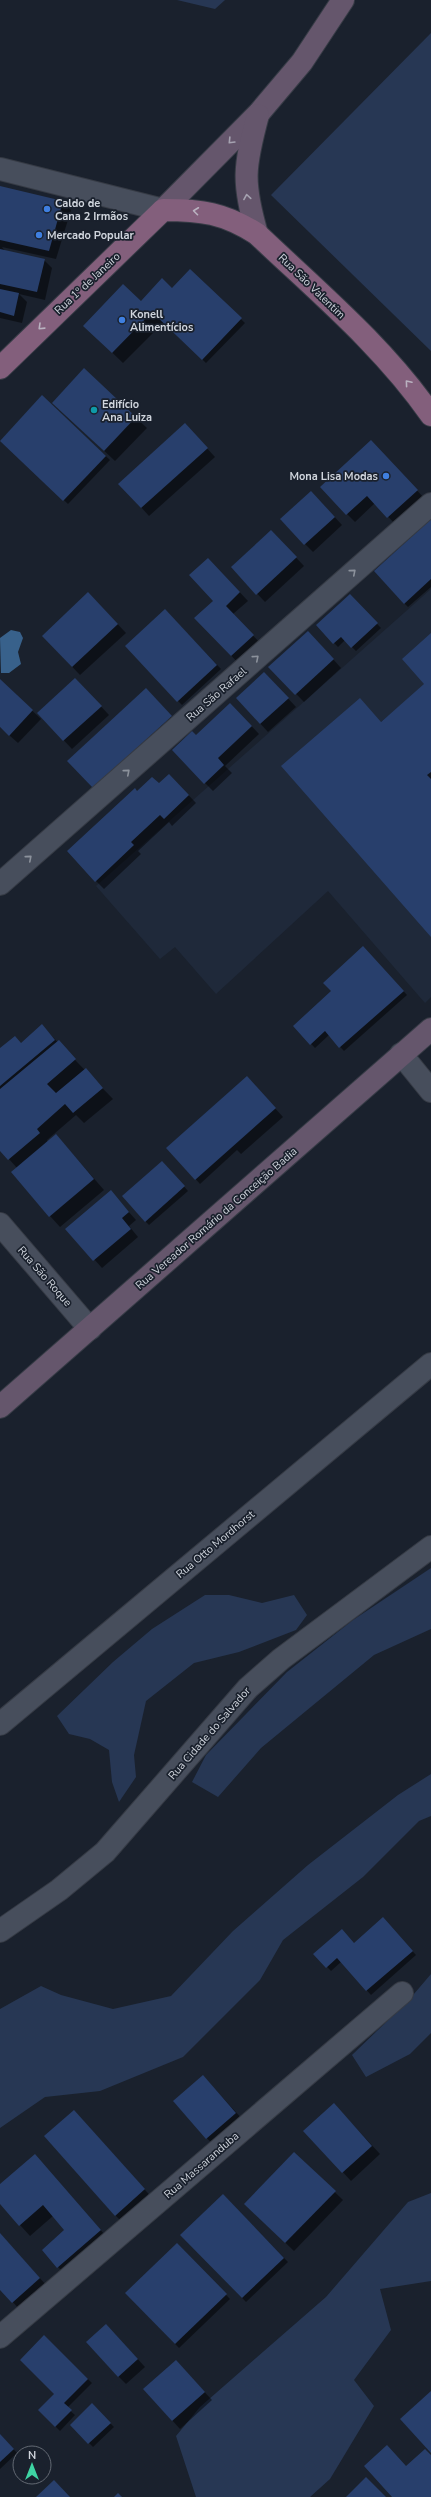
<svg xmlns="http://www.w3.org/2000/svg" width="431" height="2497" viewBox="0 0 431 2497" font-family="'Nunito Sans',sans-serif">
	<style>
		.built { fill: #1f293a }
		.green { fill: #273754 }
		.water { fill: #38618b }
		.shadow { fill: #0007 }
		.building { fill: #283f6c }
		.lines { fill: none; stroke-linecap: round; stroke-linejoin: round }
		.street-casing { stroke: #363b45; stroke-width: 24 }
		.secondary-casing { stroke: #363b45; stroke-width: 24 }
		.primary-casing { stroke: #363b45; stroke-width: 24 }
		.street { stroke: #474e5c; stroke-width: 22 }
		.secondary { stroke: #65566c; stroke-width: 22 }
		.primary { stroke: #835f7c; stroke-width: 22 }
		.oneway { stroke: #a5a2b0 }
		.oneway2 { stroke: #b9b2c0 }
		.oneway3 { stroke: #8c929c }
		.shop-dot { fill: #3f7fe0; stroke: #1a212d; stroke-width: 1.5 }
		.culture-dot { fill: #0f9aa8; stroke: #1a212d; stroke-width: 1.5 }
		.labels { text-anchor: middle; stroke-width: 3.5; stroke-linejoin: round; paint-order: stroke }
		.poi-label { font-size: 11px; font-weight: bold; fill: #d0d5dd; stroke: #1a212d; text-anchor: start }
		.street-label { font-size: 11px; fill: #d0d5dd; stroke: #1a212d }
	</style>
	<rect width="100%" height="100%" fill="#1a212d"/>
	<polygon class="built" points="431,589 431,997 425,1003 328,891 216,994 175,947 160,959 96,886"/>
	<g class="green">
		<polygon points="177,0 225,0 215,9"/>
		<polygon points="431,33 431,351 271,195"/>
		<polygon points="431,1568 431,1629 374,1655 261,1748 218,1797 192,1782 206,1755 287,1672 353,1620"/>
		<polygon points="205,1595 229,1595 262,1603 294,1595 307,1615 296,1630 239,1652 194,1663 146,1701 134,1755 136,1777 119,1802 112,1782 109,1750 90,1739 69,1734 57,1716 113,1662 152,1629"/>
		<polygon points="431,1774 431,1816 419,1821 363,1877 283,1940 260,1980 183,2057 100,2091 45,2097 0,2128 0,2009 41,1986 61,1995 113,2009 171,1996 233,1931 308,1865 398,1795"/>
		<polygon points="431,1974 431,2033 410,2054 366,2077 352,2055 408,2001"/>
		<polygon points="431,2193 431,2281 380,2289 391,2330 354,2380 374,2406 330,2479 310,2497 196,2497 176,2436 200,2407 326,2297 408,2202"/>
	</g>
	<polygon class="water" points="11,630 20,632 23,638 18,652 21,664 9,673 1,673 0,638"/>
	<g class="shadow">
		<polygon points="0,187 63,202 71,210 56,259 2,247 5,251 44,260 52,268 45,300 19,294 27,302 22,323 0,318"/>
		<polygon points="190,270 245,323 206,363 164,322 123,363 95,336 146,308 185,301"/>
		<polygon points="84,370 147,428 115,461 64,413"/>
		<polygon points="42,397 110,460 68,504 1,441"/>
		<polygon points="193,433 215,457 149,516 120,484"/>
		<polygon points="379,450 425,499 396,525 375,503 355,522 347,514"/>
		<polygon points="319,500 342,525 313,552 281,520"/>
		<polygon points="431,520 431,587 408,607 404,603"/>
		<polygon points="271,531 304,566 265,602 232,567"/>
		<polygon points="216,567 248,601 233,614 261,644 239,664 196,618 215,601"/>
		<polygon points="350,596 381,628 356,651 345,640 338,647 317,625"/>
		<polygon points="96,601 126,633 80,675 43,636"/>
		<polygon points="165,610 221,669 182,705 178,701"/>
		<polygon points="431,635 431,936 381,722 426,684"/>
		<polygon points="316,640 341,668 304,702 270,667"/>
		<polygon points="0,680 41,719 18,743 0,727"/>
		<polygon points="272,681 296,707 268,732 237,698"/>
		<polygon points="83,687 109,715 72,749 38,713"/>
		<polygon points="154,697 179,725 94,788"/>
		<polygon points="238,712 259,734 225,766 232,773 213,791 205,783 196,736"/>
		<polygon points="177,783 196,803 172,826 169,822 138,851 141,854 104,889 96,881 137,792"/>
		<polygon points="367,952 407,995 344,1051 329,1035 315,1048 294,1026 333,992"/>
		<polygon points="42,1026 113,1099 84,1123 76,1115 47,1140 48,1142 56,1135 104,1190 60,1227 50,1216 17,1168 0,1149 0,1050 21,1044"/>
		<polygon points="255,1086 283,1117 241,1154 237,1150 200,1184 168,1148"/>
		<polygon points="166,1166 188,1191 149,1225 145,1221"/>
		<polygon points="118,1200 136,1220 129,1226 138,1237 102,1268 67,1229"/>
		<polygon points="387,1923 416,1955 371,1995 341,1962 331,1971 315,1954 354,1944"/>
		<polygon points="203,2076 244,2121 215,2147 174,2102"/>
		<polygon points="74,2111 155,2201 126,2226 115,2215"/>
		<polygon points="342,2113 380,2154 351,2181 305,2131"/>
		<polygon points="294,2153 343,2200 294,2251 245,2204"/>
		<polygon points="45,2166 111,2242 69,2278 58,2267 66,2230 53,2216 30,2236 0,2203 0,2185"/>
		<polygon points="223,2195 288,2262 246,2302 182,2235"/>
		<polygon points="0,2234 47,2286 20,2310 0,2288"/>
		<polygon points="177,2244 230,2299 179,2348 126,2293"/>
		<polygon points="114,2333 145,2367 126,2384 118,2376"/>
		<polygon points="44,2337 92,2383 67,2408 75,2415 60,2431 39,2410 56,2394"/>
		<polygon points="183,2369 212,2400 180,2429 144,2389"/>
		<polygon points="92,2405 114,2427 93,2447 71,2425"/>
		<polygon points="0,2435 17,2453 0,2469"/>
	</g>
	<g class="building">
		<polygon points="0,186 63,201 49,251 0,240"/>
		<polygon points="0,249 45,259 37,292 0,284"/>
		<polygon points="190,269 242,318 202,360 152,312 112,353 83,326 123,284 141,301 162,278 172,288"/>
		<polygon points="0,289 19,293 14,316 0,312"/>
		<polygon points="84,368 136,417 104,451 52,403"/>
		<polygon points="42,395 106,456 63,501 0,441"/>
		<polygon points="185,423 208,448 141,508 118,484"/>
		<polygon points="371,440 418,490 387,518 367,496 346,515 320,487"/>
		<polygon points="311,491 335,517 304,545 280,519"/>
		<polygon points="431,519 431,579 404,604 374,571"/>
		<polygon points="271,530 297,557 256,595 231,567"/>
		<polygon points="208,558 240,592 226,606 254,635 231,656 194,618 213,601 189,575"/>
		<polygon points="88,592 118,624 72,667 42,636"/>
		<polygon points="350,594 378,623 351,648 341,637 333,644 316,625"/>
		<polygon points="165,609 217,665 177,702 125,646"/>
		<polygon points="308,631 334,659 295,695 268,667"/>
		<polygon points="431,633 431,772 427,775 431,779 431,937 281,766 360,698 381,722 424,684 402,659"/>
		<polygon points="264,672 289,698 260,724 236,698"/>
		<polygon points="75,678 102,706 63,741 37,713"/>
		<polygon points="0,679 33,710 9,736 0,727"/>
		<polygon points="146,688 172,716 93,788 67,761"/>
		<polygon points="230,703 252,726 218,758 224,765 204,784 172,750 192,731 196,735"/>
		<polygon points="169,774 189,795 164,819 160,815 131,842 134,845 95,882 67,851 135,788 137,791 152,777 159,783"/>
		<polygon points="363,946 404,991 339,1048 325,1031 310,1045 293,1026 331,991 323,983"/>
		<polygon points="42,1024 55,1040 0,1086 0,1048 15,1036 21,1043"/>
		<polygon points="59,1040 76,1059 47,1084 56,1093 86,1068 103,1088 73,1113 65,1104 37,1129 40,1133 8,1160 0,1151 0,1089"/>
		<polygon points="247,1076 276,1108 195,1180 166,1148"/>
		<polygon points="56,1134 94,1179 49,1217 11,1172"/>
		<polygon points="162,1161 185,1186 145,1222 122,1196"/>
		<polygon points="111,1190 129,1212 122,1218 131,1229 93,1261 65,1229"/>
		<polygon points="383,1917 413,1951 366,1991 337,1958 326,1968 313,1954 342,1929 354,1943"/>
		<polygon points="203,2075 236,2113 206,2139 173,2101"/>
		<polygon points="334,2103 372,2146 342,2173 303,2131"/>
		<polygon points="74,2110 145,2189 115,2216 44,2136"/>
		<polygon points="294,2152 336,2191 285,2243 244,2204"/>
		<polygon points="35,2154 101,2230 57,2268 42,2250 64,2230 43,2205 19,2226 0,2204 0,2184"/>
		<polygon points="223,2194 284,2258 242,2298 180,2235"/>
		<polygon points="0,2233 40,2278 12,2303 0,2290"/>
		<polygon points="177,2243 227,2294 175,2344 125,2293"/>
		<polygon points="106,2324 138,2359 118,2377 86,2342"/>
		<polygon points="44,2335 88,2379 64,2403 72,2410 55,2427 38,2410 54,2394 20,2360"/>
		<polygon points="176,2360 205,2392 172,2421 143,2389"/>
		<polygon points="431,2391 431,2453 400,2419"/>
		<polygon points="92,2403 111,2423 88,2444 70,2425"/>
		<polygon points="0,2434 14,2449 0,2462"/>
		<polygon points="387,2445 406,2466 425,2449 431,2455 431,2497 392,2497 364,2466"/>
		<polygon points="366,2477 386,2497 346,2497"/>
		<polygon points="54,2480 70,2497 36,2497"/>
		<polygon points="118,2493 122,2497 114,2497"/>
	</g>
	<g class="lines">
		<defs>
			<g id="street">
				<polyline points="0,169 163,210"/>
				<polyline points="0,884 431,504"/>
				<polyline points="401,1054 431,1091"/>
				<polyline points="0,1224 90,1329"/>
				<polyline points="0,1724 431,1364"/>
				<polyline points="0,1931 59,1890 105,1852 248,1688 281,1659 431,1547"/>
				<polyline points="0,2337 402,1993"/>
			</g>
			<g id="secondary">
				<polyline points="163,210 259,113 302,62 343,0"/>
				<path d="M257 234C242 182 244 167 258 115"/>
				<polyline points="0,1407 431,1029"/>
			</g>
			<path id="primary" d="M0 368 163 210C202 210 224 213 257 234 318 292 383 346 431 415"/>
		</defs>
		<use href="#street" class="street-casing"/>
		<use href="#secondary" class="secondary-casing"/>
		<use href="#primary" class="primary-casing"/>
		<use href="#street" class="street"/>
		<use href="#secondary" class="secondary"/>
		<use href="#primary" class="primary"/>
	</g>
	<defs><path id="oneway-chevron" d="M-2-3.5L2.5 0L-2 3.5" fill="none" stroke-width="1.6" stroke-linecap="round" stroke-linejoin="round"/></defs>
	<g class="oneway">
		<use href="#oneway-chevron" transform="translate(231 141) rotate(134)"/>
		<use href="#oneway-chevron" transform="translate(247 197) rotate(-99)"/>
	</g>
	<g class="oneway2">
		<use href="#oneway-chevron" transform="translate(196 211) rotate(-173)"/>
		<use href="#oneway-chevron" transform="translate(41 327) rotate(136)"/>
		<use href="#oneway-chevron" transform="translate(408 383) rotate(-130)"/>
	</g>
	<g class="oneway3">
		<use href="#oneway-chevron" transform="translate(353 572) rotate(-41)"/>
		<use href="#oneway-chevron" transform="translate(256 658) rotate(-41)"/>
		<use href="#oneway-chevron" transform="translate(127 772) rotate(-41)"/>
		<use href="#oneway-chevron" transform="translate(29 858) rotate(-41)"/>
	</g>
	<g class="shop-dot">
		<circle cx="47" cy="209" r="4"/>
		<circle cx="39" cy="235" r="4"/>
		<circle cx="122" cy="320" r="4"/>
		<circle cx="386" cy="476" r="4"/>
	</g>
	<circle class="culture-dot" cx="94" cy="410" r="4"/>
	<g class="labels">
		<g class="poi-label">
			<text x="55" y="207">Caldo de<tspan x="55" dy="13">Cana 2 Irmãos</tspan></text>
			<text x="47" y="239">Mercado Popular</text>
			<text x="130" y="318">Konell<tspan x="130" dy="13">Alimentícios</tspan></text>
			<text x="102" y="408">Edifício<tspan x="102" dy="13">Ana Luiza</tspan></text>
			<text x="378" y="480" text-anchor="end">Mona Lisa Modas</text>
		</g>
		<g class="street-label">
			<text transform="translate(87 283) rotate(-43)" y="4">Rua 1º de Janeiro</text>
			<text transform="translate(312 286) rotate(44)" y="4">Rua São Valentim</text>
			<text transform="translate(216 694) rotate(-41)" y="4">Rua São Rafael</text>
			<text transform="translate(216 1218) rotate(-41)" y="4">Rua Vereador Romário da Conceição Badia</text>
			<text transform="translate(45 1276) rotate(49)" y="4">Rua São Roque</text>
			<text transform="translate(215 1544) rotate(-40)" y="4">Rua Otto Mordhorst</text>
			<text transform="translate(209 1733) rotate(-49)" y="4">Rua Cidade do Salvador</text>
			<text transform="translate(201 2165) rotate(-41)" y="4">Rua Massaranduba</text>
		</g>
	</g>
	<g transform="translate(32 2465)"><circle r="19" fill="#1a212d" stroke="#636973"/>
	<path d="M0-3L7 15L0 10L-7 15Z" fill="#3ed4a3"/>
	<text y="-6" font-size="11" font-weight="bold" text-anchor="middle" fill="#d0d5dd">N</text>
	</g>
</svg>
